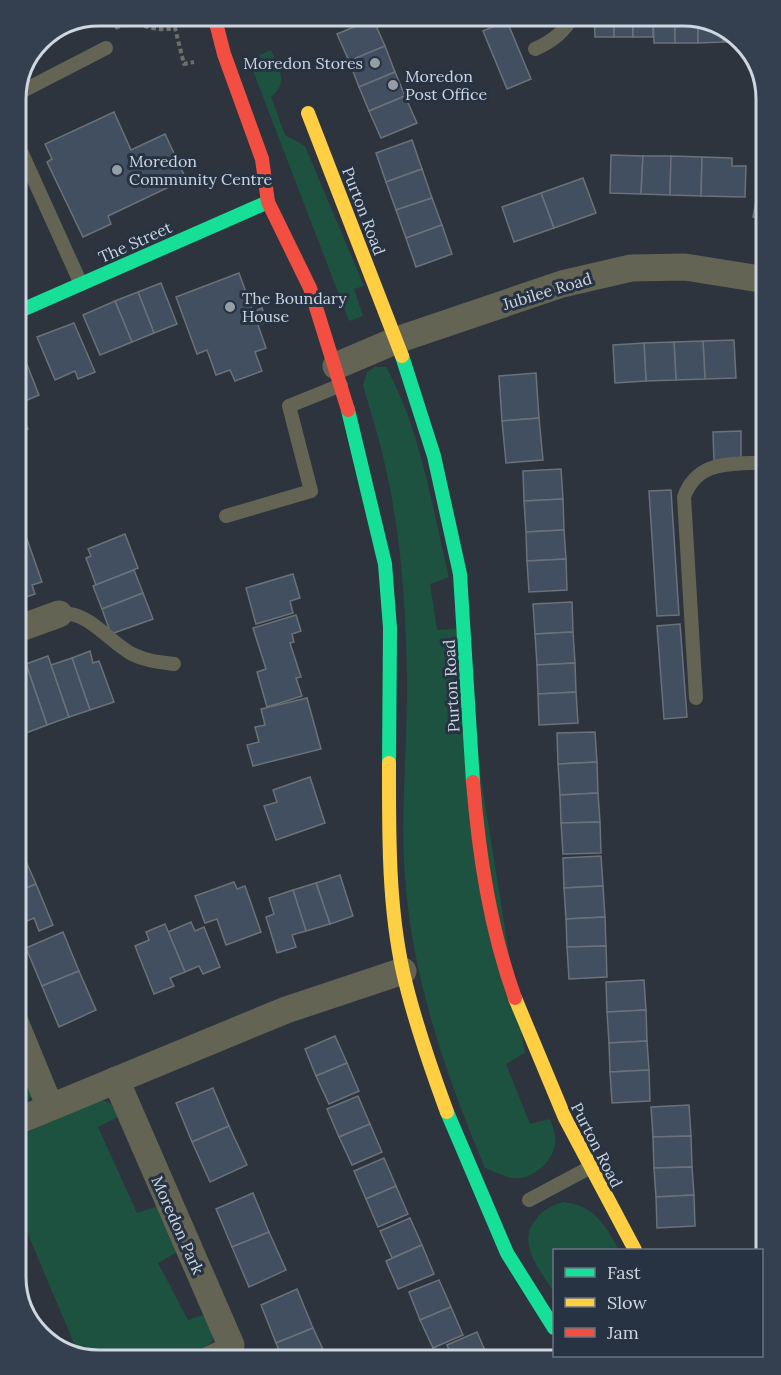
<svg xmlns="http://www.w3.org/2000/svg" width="781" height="1375" viewBox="0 0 781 1375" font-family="Lora,serif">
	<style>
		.green { fill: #1e5240 }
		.building { fill: #424f60; stroke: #6b7179; stroke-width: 1.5 }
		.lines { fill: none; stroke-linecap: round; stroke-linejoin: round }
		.path { stroke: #6d7068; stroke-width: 4; stroke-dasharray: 4.5 3; stroke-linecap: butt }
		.lane { stroke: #636454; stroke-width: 14 }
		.street { stroke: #636454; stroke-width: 27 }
		.fast { stroke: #16e098; stroke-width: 14 }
		.slow { stroke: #ffcf43; stroke-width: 14 }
		.jam { stroke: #f24e42; stroke-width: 14 }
		.poi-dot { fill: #969da7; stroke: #273343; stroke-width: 2 }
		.labels { text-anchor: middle; stroke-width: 6; stroke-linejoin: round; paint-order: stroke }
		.poi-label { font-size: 16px; fill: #ced6e0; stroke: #273343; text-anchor: start }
		.street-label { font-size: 16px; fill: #ced6e0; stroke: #273343 }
		.rim { fill: none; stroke: #ced6e0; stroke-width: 3 }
	</style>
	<rect width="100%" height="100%" fill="#2d343d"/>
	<g class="green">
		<path d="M271 50C279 68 289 83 271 97L285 135 305 146 364 286 354 289 363 316 349 321 249 60Z"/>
		<path d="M375 367H386C421 430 432 508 449 577L430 584 437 630 457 629 525 1053 506 1064 530 1124 550 1119C552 1124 555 1131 555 1137 558 1158 533 1181 512 1178 503 1176 493 1171 485 1168 446 1075 412 978 405 876 400 809 408 743 407 676 406 608 401 536 386 469 380 441 371 413 363 385L367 372Z"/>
		<polygon points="21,1066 32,1095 25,1106 15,1111 15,1069"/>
		<polygon points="99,1099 110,1103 120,1116 98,1127 137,1213 159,1206 179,1251 158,1263 188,1320 206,1314 214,1329 212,1342 185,1360 93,1360 79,1355 17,1208 15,1209 15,1138"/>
		<path d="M564 1202C595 1206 605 1225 619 1250H554V1292C540 1270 516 1244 536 1219 544 1209 552 1205 564 1202Z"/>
		<polygon points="603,1356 690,1356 691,1358 607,1360"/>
	</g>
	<g class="building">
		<polygon points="98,15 108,15 109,23 75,29 74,25"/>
		<polygon points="594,15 614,15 614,37 595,37"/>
		<rect x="614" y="15" width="19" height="22"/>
		<rect x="633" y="15" width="20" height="22"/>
		<polygon points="653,15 675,15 675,43 654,43"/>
		<polygon points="675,15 698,18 698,43 675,43"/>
		<polygon points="698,18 723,27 723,42 698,43"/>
		<polygon points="373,19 385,46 349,61 337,34"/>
		<polygon points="507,21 531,79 507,89 483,31"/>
		<polygon points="723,27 729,29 740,42 723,42"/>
		<polygon points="385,46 395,72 359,87 349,61"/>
		<polygon points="395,72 405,96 369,111 359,87"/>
		<polygon points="405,96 417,123 381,138 369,111"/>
		<polygon points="114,112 131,150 165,134 186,179 108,216 111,224 83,237 47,162 52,159 45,144"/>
		<polygon points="412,140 422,169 386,182 376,153"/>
		<polygon points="611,155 643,156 641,194 610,193"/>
		<polygon points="643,156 671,156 670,195 641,194"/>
		<polygon points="671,156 702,157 701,196 670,195"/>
		<polygon points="702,157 732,158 732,166 746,166 745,197 701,196"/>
		<polygon points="422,169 432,198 396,210 386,182"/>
		<polygon points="583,178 596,213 554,228 541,193"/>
		<polygon points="760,181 766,182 766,220 753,217"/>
		<polygon points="541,193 554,228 514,242 502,207"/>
		<polygon points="432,198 442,225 406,238 396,210"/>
		<polygon points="442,225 452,254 416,267 406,238"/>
		<polygon points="239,273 253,312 262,308 267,322 258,325 266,348 255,352 262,371 235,381 230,370 216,375 207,350 197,354 176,297"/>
		<polygon points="161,283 177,324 154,333 138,292"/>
		<polygon points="138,292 154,333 132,342 115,301"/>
		<polygon points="115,301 132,342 100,355 83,315"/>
		<polygon points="74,323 95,372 78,379 75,371 55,380 37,337"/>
		<polygon points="734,340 736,378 705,379 703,341"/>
		<polygon points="703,341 705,379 676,380 674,342"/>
		<polygon points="674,342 676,380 646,381 644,343"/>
		<polygon points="644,343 646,381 615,383 613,345"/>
		<polygon points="26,362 39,395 18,404 28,429 15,434 15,366"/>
		<polygon points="536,373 539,418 502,421 499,376"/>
		<polygon points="539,418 543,460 506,463 502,421"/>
		<polygon points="741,431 741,460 714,461 713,432"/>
		<polygon points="561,469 563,499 524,501 523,471"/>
		<polygon points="671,490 679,615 657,616 649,491"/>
		<polygon points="563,499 564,530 526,532 524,501"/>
		<polygon points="564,530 566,559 527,561 526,532"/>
		<polygon points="125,534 138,568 96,585 86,558 91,556 88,549"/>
		<polygon points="27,539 42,582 32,585 35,594 15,601 15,542"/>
		<polygon points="566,559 567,590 529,592 527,561"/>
		<polygon points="134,570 143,593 102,609 93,586"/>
		<polygon points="293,574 300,598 290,601 293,613 256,624 246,588"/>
		<polygon points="143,593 153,619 111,634 102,609"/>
		<polygon points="572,602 573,632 535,634 533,604"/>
		<polygon points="296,615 301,631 292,634 294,642 290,643 301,677 296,678 302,696 267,707 257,672 266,669 253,628"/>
		<polygon points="680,624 687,717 664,719 657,626"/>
		<polygon points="573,632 575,663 537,665 535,634"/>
		<polygon points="90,651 93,663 99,661 114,702 90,710 72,658"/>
		<polygon points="48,656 69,717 47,725 26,664"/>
		<polygon points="72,658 90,710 69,717 51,665"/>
		<polygon points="575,663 576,692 538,694 537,665"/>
		<polygon points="26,664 47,725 26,733 15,703 15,668"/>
		<polygon points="576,692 578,723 539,725 538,694"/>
		<polygon points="307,698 321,749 253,766 247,745 259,742 255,727 265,725 261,709"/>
		<polygon points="15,703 26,733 15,737"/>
		<polygon points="595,732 597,762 558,764 557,733"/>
		<polygon points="597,762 598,793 560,795 558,764"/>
		<polygon points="310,777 325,823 276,840 264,806 277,802 273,790"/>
		<polygon points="598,793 600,822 561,823 560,795"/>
		<polygon points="600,822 601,853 563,854 561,823"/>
		<polygon points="601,856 603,886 564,888 563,858"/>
		<polygon points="25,859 36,884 15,893 15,863"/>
		<polygon points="340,875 353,916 330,924 316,883"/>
		<polygon points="234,882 237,889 245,886 261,932 226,945 217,919 205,923 195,896"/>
		<polygon points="316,883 330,924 306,931 293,890"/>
		<polygon points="36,884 53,925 39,931 34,918 15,926 15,893"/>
		<polygon points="603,886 605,917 566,919 564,888"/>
		<polygon points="293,890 306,931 292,935 296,947 277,953 266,917 274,914 269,898"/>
		<polygon points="605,917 606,946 567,947 566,919"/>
		<polygon points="191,922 195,931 204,927 220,967 203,974 199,966 185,972 168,932"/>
		<polygon points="165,924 185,972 170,978 174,986 154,994 135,946 149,940 146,932"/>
		<polygon points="63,932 79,971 42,986 26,948"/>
		<polygon points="606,946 607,977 569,979 567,947"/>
		<polygon points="79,971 96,1010 59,1027 42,986"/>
		<polygon points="644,980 646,1010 607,1012 606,982"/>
		<polygon points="646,1010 647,1041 609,1043 607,1012"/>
		<polygon points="335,1036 347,1063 316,1076 305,1049"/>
		<polygon points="647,1041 649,1070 610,1072 609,1043"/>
		<polygon points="347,1063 359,1091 329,1104 316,1076"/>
		<polygon points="649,1070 650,1101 612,1103 610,1072"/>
		<polygon points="213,1088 229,1126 192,1142 176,1103"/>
		<polygon points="358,1096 370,1124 339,1137 327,1109"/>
		<polygon points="689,1105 691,1136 653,1137 651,1107"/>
		<polygon points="370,1124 382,1152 352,1165 339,1137"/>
		<polygon points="229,1126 247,1165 210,1182 192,1142"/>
		<polygon points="691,1136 692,1167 654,1168 653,1137"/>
		<polygon points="384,1158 396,1186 366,1199 354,1171"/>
		<polygon points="692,1167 694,1195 656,1197 654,1168"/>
		<polygon points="396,1186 408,1214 378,1227 366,1199"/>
		<polygon points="253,1193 269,1232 232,1247 216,1209"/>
		<polygon points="694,1195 695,1226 657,1228 656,1197"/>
		<polygon points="410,1218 422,1245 392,1258 380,1231"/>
		<polygon points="269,1232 286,1270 249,1287 232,1247"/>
		<polygon points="422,1245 434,1274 398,1289 386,1261"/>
		<polygon points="439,1280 451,1307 420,1320 409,1292"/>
		<polygon points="297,1289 313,1328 276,1343 261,1305"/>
		<polygon points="451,1307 463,1335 433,1348 420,1320"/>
		<polygon points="313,1328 328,1360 283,1360 276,1343"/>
		<polygon points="477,1332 489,1360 453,1360 447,1345"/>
	</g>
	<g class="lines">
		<g class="path">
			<path d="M115 28C141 17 149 34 175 28L184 64 194 62"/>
			<polyline points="15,201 24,218"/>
		</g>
		<g class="lane">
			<path d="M535 49C553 41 564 32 574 15"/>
			<polyline points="15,95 106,48"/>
			<polyline points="15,138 81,284"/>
			<polyline points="226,516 311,491 289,406 341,385"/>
			<path d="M59 614C87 609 109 642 132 654 146 661 158 662 174 664"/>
			<path d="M696 698 684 497C698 459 731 465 766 462"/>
			<polyline points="529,1200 589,1168"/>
		</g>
		<g class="street">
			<polyline points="336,366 397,340 562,284 631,268 685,267 766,280"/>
			<polyline points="15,630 59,614"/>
			<polyline points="15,1022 50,1107"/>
			<polyline points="116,1080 231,1345 228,1351 209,1360"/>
			<polyline points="15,1122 286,1010 403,971"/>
		</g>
		<g class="fast">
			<polyline points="15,313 268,202"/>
			<polyline points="402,356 434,456 460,574 473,782"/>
			<polyline points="348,410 385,564 390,628 389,763"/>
			<polyline points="447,1112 507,1253 554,1328"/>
		</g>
		<g class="slow">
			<polyline points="308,113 402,356"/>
			<path d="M389 763C389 832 388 904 403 972 414 1020 430 1066 447 1112"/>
			<polyline points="515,998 565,1118 635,1250"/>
		</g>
		<g class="jam">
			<polyline points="214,15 224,54 262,159 268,202 310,288 348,410"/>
			<path d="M473 782C479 856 490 928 515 998"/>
			<polyline points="575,1356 579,1360"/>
		</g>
	</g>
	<g class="poi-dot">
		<circle cx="375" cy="63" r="6"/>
		<circle cx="393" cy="85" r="6"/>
		<circle cx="117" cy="170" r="6"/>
		<circle cx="230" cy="307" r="6"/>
	</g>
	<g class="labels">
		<g class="poi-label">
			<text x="363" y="69" text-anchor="end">Moredon Stores</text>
			<text x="405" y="82">Moredon<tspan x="405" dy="18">Post Office</tspan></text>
			<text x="129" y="167">Moredon<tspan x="129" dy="18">Community Centre</tspan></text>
			<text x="242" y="304">The Boundary<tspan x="242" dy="18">House</tspan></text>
		</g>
		<g class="street-label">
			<text transform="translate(364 211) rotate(69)" y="6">Purton Road</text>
			<text transform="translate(135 242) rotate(-24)" y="6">The Street</text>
			<text transform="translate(547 291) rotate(-17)" y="6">Jubilee Road</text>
			<text transform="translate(451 686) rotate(-93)" y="6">Purton Road</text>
			<text transform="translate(597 1145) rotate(63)" y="6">Purton Road</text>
			<text transform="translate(178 1225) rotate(66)" y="6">Moredon Park</text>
		</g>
	</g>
	<path d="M0 0H781V1375H0ZM99 26H683A73 73 0 0 1 756 99V1277A73 73 0 0 1 683 1350H99A73 73 0 0 1 26 1277V99A73 73 0 0 1 99 26Z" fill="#344050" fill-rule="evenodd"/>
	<path class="rim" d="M99 26H683A73 73 0 0 1 756 99V1277A73 73 0 0 1 683 1350H99A73 73 0 0 1 26 1277V99A73 73 0 0 1 99 26Z"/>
	<rect x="553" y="1249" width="210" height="108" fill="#273343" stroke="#6a7482" stroke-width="1.5"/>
	<rect x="565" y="1268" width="30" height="9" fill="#16e098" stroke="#6a7482" stroke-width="1.5"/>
	<text x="607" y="1279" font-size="18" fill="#ced6e0">Fast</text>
	<rect x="565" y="1298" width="30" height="9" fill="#ffcf43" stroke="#6a7482" stroke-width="1.5"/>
	<text x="607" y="1309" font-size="18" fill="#ced6e0">Slow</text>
	<rect x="565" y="1328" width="30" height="9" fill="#f24e42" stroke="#6a7482" stroke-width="1.5"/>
	<text x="607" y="1339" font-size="18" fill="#ced6e0">Jam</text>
</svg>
